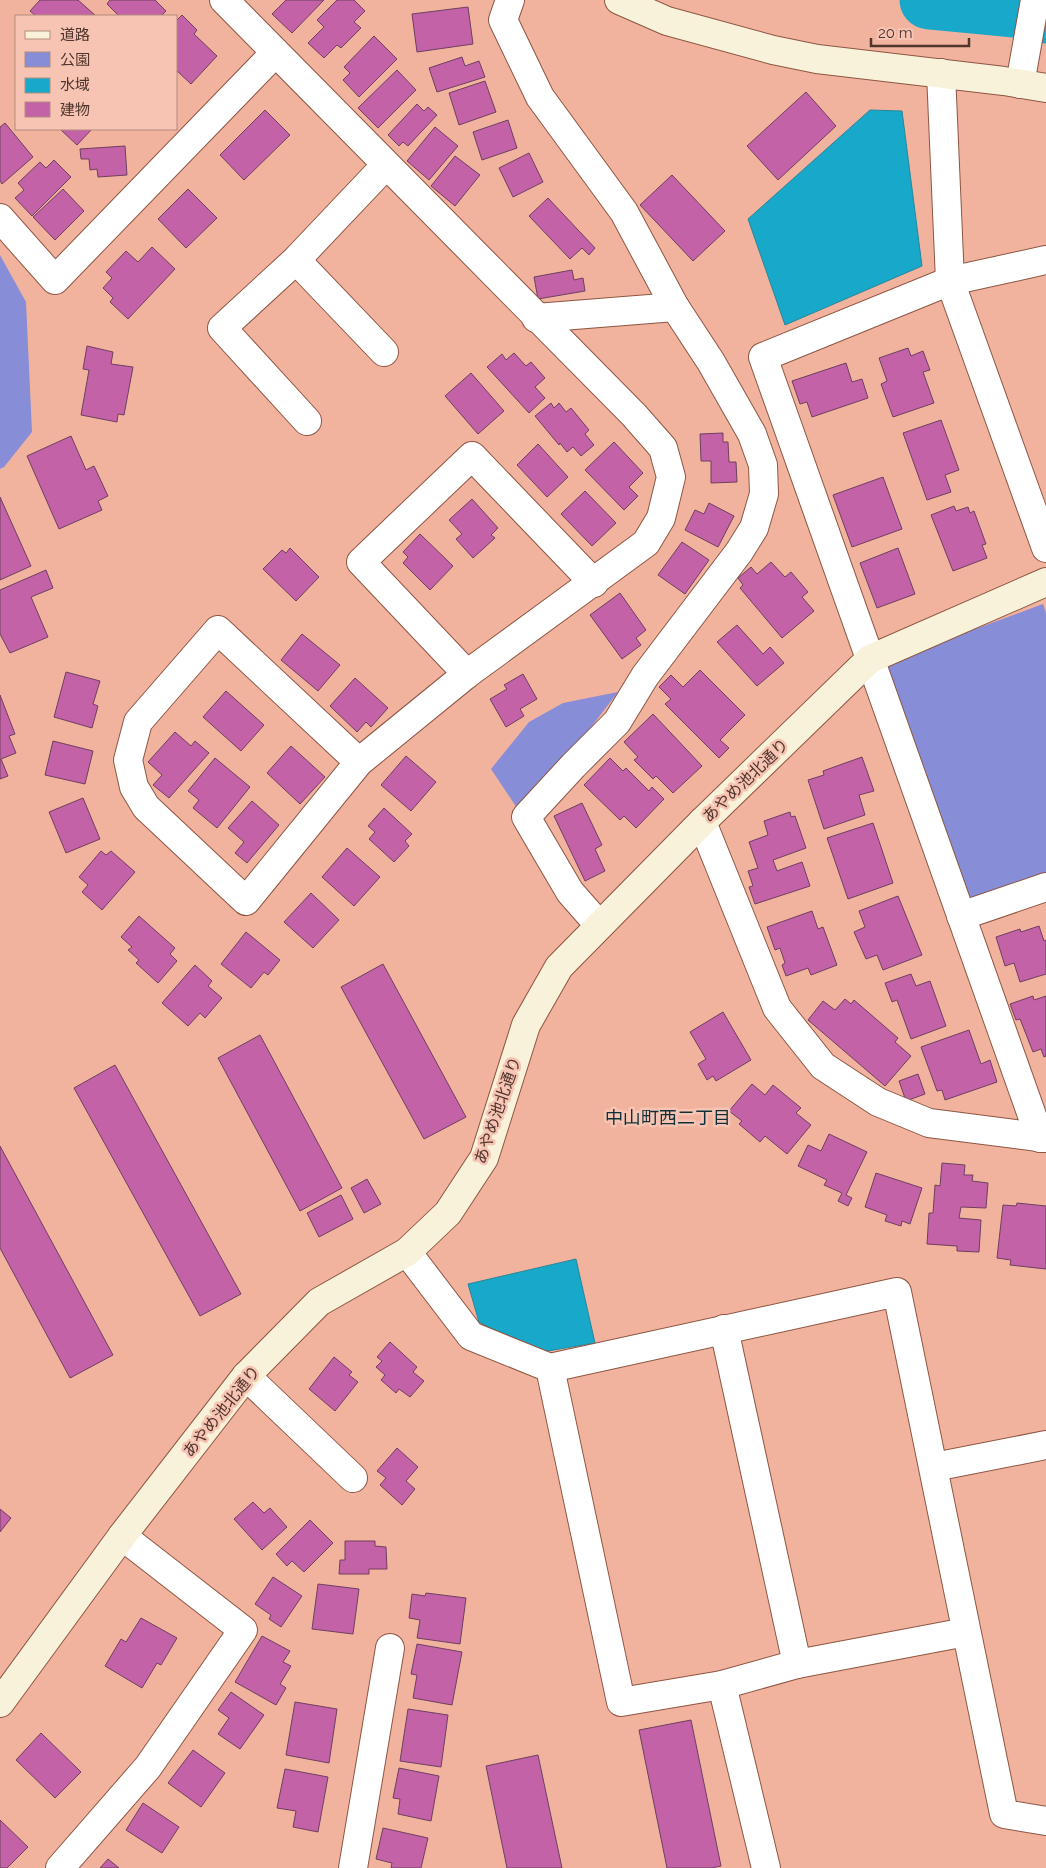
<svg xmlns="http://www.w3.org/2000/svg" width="1046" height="1868" viewBox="0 0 1046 1868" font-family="Raleway,'Noto Sans JP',sans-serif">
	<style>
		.green { fill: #878dd6 }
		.water { fill: #18a8c9; stroke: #28869a }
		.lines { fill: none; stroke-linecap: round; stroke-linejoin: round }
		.river { stroke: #18a8c9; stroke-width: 59 }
		.building { fill: #c362a7; stroke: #6e3f5f }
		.street-casing { stroke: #8d5643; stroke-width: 30 }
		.secondary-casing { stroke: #8d5643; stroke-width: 30 }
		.street { stroke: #fff; stroke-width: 28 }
		.secondary { stroke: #f7f2d9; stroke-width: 28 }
		.labels { text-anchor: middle; stroke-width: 5; stroke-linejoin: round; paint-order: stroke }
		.street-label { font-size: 16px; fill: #4f352d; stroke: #f7c4b3 }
		.neighbourhood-label { font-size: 18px; fill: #103039; stroke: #f7c4b3 }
	</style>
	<rect width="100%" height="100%" fill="#f2b39e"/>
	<g class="green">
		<polygon points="0,255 26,302 32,432 4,467 0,469"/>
		<polygon points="1043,604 1046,613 1046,874 967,903 880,664"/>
		<polygon points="618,692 549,782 521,814 491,769 529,722 563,703"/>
	</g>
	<g class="water">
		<polygon points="870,110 902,111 922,266 785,325 748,219"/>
		<polygon points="576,1259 595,1343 536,1353 479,1322 468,1284"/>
	</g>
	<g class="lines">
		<polyline class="river" points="929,0 1025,9 1046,14"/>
	</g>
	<g class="building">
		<polygon points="40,0 78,0 96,16 36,16 30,11"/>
		<polygon points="110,0 155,0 166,11 161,16 119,16 107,4"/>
		<polygon points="286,0 324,0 292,33 272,14"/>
		<polygon points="337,0 354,0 365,11 354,22 361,28 341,48 337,45 324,58 308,43 324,27 317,20"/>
		<polygon points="468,7 473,44 417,52 412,14"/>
		<polygon points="182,15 197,30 194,34 217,56 191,84 176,70 176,21"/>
		<polygon points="374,36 397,59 359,97 343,80 350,73 344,67"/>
		<polygon points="462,57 465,66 479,61 485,77 437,92 429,68"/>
		<polygon points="397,70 416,90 378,128 358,108"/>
		<polygon points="485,81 496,112 459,125 449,93"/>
		<polygon points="806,92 836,126 778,180 747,146"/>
		<polygon points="417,104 424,111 428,107 437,115 408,146 403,142 399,146 388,135"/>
		<polygon points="265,110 290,135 244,180 220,155"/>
		<polygon points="508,120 517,148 482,160 473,132"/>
		<polygon points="5,123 33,157 2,184 0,181 0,127"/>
		<polygon points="435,127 458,146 429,180 407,161"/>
		<polygon points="60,129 92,129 77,145"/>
		<polygon points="125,146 127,175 98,177 97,169 90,170 89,159 81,159 80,149"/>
		<polygon points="529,153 543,182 513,197 499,168"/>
		<polygon points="455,156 480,175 455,206 431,186"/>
		<polygon points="54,160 71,177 32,216 15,198 24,190 18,183 40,162 46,168"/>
		<polygon points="672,175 725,231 693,261 640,205"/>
		<polygon points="63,189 84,211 55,240 33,217"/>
		<polygon points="188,189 217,218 186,248 158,219"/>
		<polygon points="548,198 595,248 589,255 582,248 570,259 529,216"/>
		<polygon points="152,247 175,269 128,319 110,302 113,298 103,288 112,278 106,272 126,251 138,262"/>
		<polygon points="572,270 574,280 583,278 585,291 538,299 534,277"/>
		<polygon points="87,346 113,352 111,364 133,367 124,415 118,414 117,422 81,415 89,370 83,369"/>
		<polygon points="908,348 911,356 923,351 930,370 923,372 934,403 893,417 881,384 887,381 879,358"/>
		<polygon points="514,353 526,366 531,362 545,378 535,387 545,398 529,413 487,367 502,354 506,360"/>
		<polygon points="846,363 852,382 862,379 868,398 812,417 807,402 800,404 792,381"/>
		<polygon points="471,373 504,411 478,434 445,396"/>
		<polygon points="551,403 554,408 559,403 566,412 571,408 589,430 585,434 594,445 581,456 573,447 567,452 560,443 559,445 535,416"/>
		<polygon points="941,420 959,470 945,475 951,492 927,500 903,433"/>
		<polygon points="723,433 723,442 728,442 729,462 736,462 737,482 711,483 711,461 701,461 700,434"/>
		<polygon points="71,436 86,470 94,466 108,496 98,501 102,510 59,529 27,456"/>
		<polygon points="614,442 643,473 629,487 638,496 624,510 585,470"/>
		<polygon points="538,444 568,477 547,497 517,465"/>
		<polygon points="883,477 902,529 852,547 833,495"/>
		<polygon points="585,491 616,523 592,546 561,514"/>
		<polygon points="0,497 31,566 0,580"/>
		<polygon points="472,499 498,528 491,535 495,538 473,558 456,539 462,534 449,520"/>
		<polygon points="709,503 734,516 718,547 685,530 695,510 704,514"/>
		<polygon points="954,506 956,511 968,507 970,513 974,511 986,544 982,545 987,558 953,571 931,515"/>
		<polygon points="420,534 453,566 430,590 403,563 408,557 403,552"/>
		<polygon points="682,542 709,560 685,594 658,575"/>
		<polygon points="290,548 319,577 296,601 263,569 282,550 286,553"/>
		<polygon points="898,548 915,594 877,608 860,563"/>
		<polygon points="771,562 785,577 791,572 808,592 802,597 814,611 782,638 740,588 743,585 738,578 751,567 757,574"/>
		<polygon points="46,570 53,588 31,597 48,637 10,653 0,634 0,590"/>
		<polygon points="620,593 646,630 636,638 641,645 622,659 590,615"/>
		<polygon points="737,625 763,654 770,647 784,663 757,686 717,642"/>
		<polygon points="302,634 340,665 318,691 281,660"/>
		<polygon points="700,670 745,715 720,740 729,748 719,758 665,704 671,699 659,687 671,675 683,687"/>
		<polygon points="66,672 100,681 93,704 98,706 92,728 54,717"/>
		<polygon points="523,674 537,699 520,709 524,716 506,727 490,699 507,689 504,685"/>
		<polygon points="355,678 388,708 371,727 366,722 357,732 330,706"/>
		<polygon points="226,691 264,725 241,751 203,717"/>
		<polygon points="0,695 15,734 9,736 16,753 1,759 8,776 0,779"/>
		<polygon points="653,714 702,766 673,793 656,776 653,779 634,760 638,757 624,742"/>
		<polygon points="175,732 191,746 195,741 209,753 169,798 153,785 162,775 148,762"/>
		<polygon points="53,741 93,751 85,784 45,775"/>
		<polygon points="291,746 325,777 300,804 267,773"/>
		<polygon points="406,756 436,782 411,811 381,785"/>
		<polygon points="862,757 874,791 859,795 865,815 824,829 808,780 824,775 823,771"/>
		<polygon points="215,758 250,787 217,828 193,808 199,800 188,791"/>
		<polygon points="610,758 623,771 626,768 649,791 652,787 664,799 636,828 624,816 620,820 584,785"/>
		<polygon points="83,798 100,839 66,853 49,812"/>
		<polygon points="252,801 279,825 247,863 235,853 244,842 228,828"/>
		<polygon points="582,803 602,845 595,849 605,871 585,881 554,816"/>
		<polygon points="384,808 412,834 405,841 409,846 394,862 369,839 375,832 368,826"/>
		<polygon points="790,812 791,817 795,816 806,848 773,860 777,871 802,862 810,886 755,904 749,887 753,886 748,871 758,868 749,842 768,835 764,821"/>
		<polygon points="873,823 893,883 848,899 827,838"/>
		<polygon points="347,848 380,877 354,906 322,877"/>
		<polygon points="101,851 106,855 111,851 135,872 102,910 82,892 88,885 79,877"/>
		<polygon points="311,893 339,920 313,948 284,922"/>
		<polygon points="898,896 922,955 883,970 877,955 866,959 854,932 865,927 859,911"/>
		<polygon points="812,911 818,929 823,927 837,965 811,975 808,968 786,976 782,965 785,963 780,948 775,950 767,927"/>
		<polygon points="139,916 175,948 170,954 177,961 158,983 136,963 139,960 128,950 132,947 121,937"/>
		<polygon points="1039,926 1044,941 1046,940 1046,974 1020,982 1014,963 1005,966 996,937 1020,929 1021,932"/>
		<polygon points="246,932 280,960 268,975 264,972 251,988 221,964"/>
		<polygon points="383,964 466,1117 424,1139 341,987"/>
		<polygon points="195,965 212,981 208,986 222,998 205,1018 200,1013 188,1026 162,1003"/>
		<polygon points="911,974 916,986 930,981 946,1026 911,1039 897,1000 892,1002 885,983"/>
		<polygon points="1033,996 1034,1000 1046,996 1046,1056 1044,1057 1041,1049 1033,1052 1020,1019 1016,1020 1010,1004"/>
		<polygon points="845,999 851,1004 854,1000 898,1038 895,1042 911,1056 885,1086 808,1020 823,1001 835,1010"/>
		<polygon points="723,1012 751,1060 716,1081 713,1076 707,1080 698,1064 706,1059 690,1032"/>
		<polygon points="969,1030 981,1064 990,1060 997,1082 945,1100 942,1090 937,1091 921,1047"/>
		<polygon points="260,1035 342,1188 300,1211 218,1058"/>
		<polygon points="115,1065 241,1294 200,1316 74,1088"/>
		<polygon points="918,1074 925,1094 906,1101 899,1081"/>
		<polygon points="752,1084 765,1095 773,1085 801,1108 796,1113 811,1125 787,1154 765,1136 760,1142 739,1124 742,1121 729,1111"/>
		<polygon points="829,1134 867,1152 846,1195 852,1198 848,1206 838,1201 842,1193 824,1185 827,1180 798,1166 808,1145 821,1151"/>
		<polygon points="0,1146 113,1355 70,1378 0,1248"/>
		<polygon points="942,1163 965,1165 964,1175 973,1175 972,1181 988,1183 986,1208 961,1207 959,1218 981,1220 979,1252 957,1251 957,1246 927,1244 929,1213 933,1213 935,1185 940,1186"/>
		<polygon points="876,1173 922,1188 910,1224 902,1221 901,1226 885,1221 887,1215 865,1207"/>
		<polygon points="367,1179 381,1204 364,1213 351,1188"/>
		<polygon points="341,1195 353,1219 319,1237 307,1213"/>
		<polygon points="1017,1203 1046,1206 1046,1269 1010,1265 1011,1260 997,1258 1003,1205 1016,1206"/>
		<polygon points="390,1342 417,1367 413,1372 424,1381 410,1397 399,1389 396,1393 381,1380 385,1375 376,1367 382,1361 377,1357"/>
		<polygon points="334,1357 352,1372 349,1375 358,1382 335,1411 309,1389"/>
		<polygon points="397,1448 418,1467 406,1481 415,1489 402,1505 380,1485 386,1478 377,1471"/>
		<polygon points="253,1502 264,1513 270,1508 287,1527 262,1550 234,1519"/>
		<polygon points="0,1509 11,1518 0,1532"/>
		<polygon points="310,1520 333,1543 304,1572 292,1561 287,1566 276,1554"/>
		<polygon points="345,1541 375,1541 375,1546 386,1547 387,1569 369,1569 369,1574 339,1574 340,1560 345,1560"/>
		<polygon points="273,1577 302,1596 281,1627 269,1619 271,1615 255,1604"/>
		<polygon points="318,1584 359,1589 353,1634 312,1629"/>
		<polygon points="426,1593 466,1598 460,1644 417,1638 420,1620 409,1618 412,1594 425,1596"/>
		<polygon points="141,1618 177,1638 161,1665 157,1663 142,1688 105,1666 121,1639 126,1642"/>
		<polygon points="262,1636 290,1651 283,1662 291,1666 280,1684 286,1688 276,1705 235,1682"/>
		<polygon points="417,1644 462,1652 452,1705 413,1698 417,1675 411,1674"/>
		<polygon points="231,1692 264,1715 240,1749 218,1734 229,1718 218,1710"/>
		<polygon points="295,1702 337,1709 329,1763 286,1755"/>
		<polygon points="408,1709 448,1715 441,1767 400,1761"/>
		<polygon points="691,1720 721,1866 712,1868 667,1868 639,1730"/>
		<polygon points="41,1733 81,1772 55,1798 16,1760"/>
		<polygon points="193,1750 225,1773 201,1807 168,1783"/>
		<polygon points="538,1755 562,1868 507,1868 486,1766"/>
		<polygon points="399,1768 439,1776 431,1821 398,1814 400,1799 393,1798"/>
		<polygon points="285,1769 328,1777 318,1832 293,1827 296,1811 277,1808"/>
		<polygon points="143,1803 179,1827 162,1853 126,1830"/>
		<polygon points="0,1820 28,1847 7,1868 0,1868"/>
		<polygon points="383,1828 428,1838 421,1868 391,1868 392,1863 376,1859"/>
		<polygon points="108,1859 119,1868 100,1868"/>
	</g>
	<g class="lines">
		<defs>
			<g id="street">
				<polyline points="224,0 634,415 663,448 671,477 661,518 646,543 467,674 359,762 246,901 146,807 134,787 128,760 138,722 218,630 359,762"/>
				<polyline points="510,0 503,20 540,97 624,212 675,307 711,362 752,434 763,465 764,494 754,528 739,552 645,676 617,722 573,766 526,817 570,892 592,917"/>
				<polyline points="941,73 950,281 1046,548"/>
				<polyline points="1020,84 1035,0"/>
				<polyline points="0,218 55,280 275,53"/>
				<polyline points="296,260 384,352"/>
				<polyline points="536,318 675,307"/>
				<polyline points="307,421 222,328 296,260 386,165"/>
				<polyline points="467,674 361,562 472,456 594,583"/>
				<polyline points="702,822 777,1008 823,1066 878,1102 929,1123 1046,1138"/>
				<polyline points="961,916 1046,887"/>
				<polyline points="1040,1138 763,357 950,281 1046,260"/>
				<polyline points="407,1252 471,1336 550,1368 897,1292 1004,1814 1046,1821"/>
				<polyline points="724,1329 797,1664"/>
				<polyline points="550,1368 621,1702 722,1685 797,1664 966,1632"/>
				<polyline points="246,1376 353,1478"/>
				<polyline points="934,1467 1046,1445"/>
				<polyline points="722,1685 766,1868"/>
				<polyline points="60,1868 148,1767 243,1630 122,1536"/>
				<polyline points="353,1868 390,1648"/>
			</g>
			<g id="secondary">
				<polyline points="619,0 667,21 773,50 817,59 1004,81 1046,88"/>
				<polyline points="0,1703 122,1536 246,1376 319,1302 407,1252 448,1213 484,1158 526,1025 559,967 702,822 870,659 1046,582"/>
			</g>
		</defs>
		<use href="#street" class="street-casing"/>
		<use href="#secondary" class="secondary-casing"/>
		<use href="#street" class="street"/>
		<use href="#secondary" class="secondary"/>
	</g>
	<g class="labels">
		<g class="street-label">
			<text transform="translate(745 780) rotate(-44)" y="6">あやめ池北通り</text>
			<text transform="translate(497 1110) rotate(-71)" y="6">あやめ池北通り</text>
			<text transform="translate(221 1411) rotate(-51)" y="6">あやめ池北通り</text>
		</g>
		<g class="neighbourhood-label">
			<text x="668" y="1124">中山町西二丁目</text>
		</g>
	</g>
	<rect x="15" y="15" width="162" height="115" fill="#f7c4b3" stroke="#b48b7d"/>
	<rect x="25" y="31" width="25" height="8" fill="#f7f2d9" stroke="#b48b7d"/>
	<text x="60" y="40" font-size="15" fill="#4f352d">道路</text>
	<rect x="25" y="52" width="25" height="15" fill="#878dd6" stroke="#b48b7d"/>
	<text x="60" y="65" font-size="15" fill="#4f352d">公園</text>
	<rect x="25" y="78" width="25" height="15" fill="#18a8c9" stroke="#b48b7d"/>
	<text x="60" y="90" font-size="15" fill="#4f352d">水域</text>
	<rect x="25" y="102" width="25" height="15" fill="#c362a7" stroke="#b48b7d"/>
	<text x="60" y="115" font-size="15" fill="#4f352d">建物</text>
	<path d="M871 38v8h98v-8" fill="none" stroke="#4f352d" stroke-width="2.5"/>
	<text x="878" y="38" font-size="15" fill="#4f352d" stroke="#f7c4b3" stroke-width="4" paint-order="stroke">20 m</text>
</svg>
